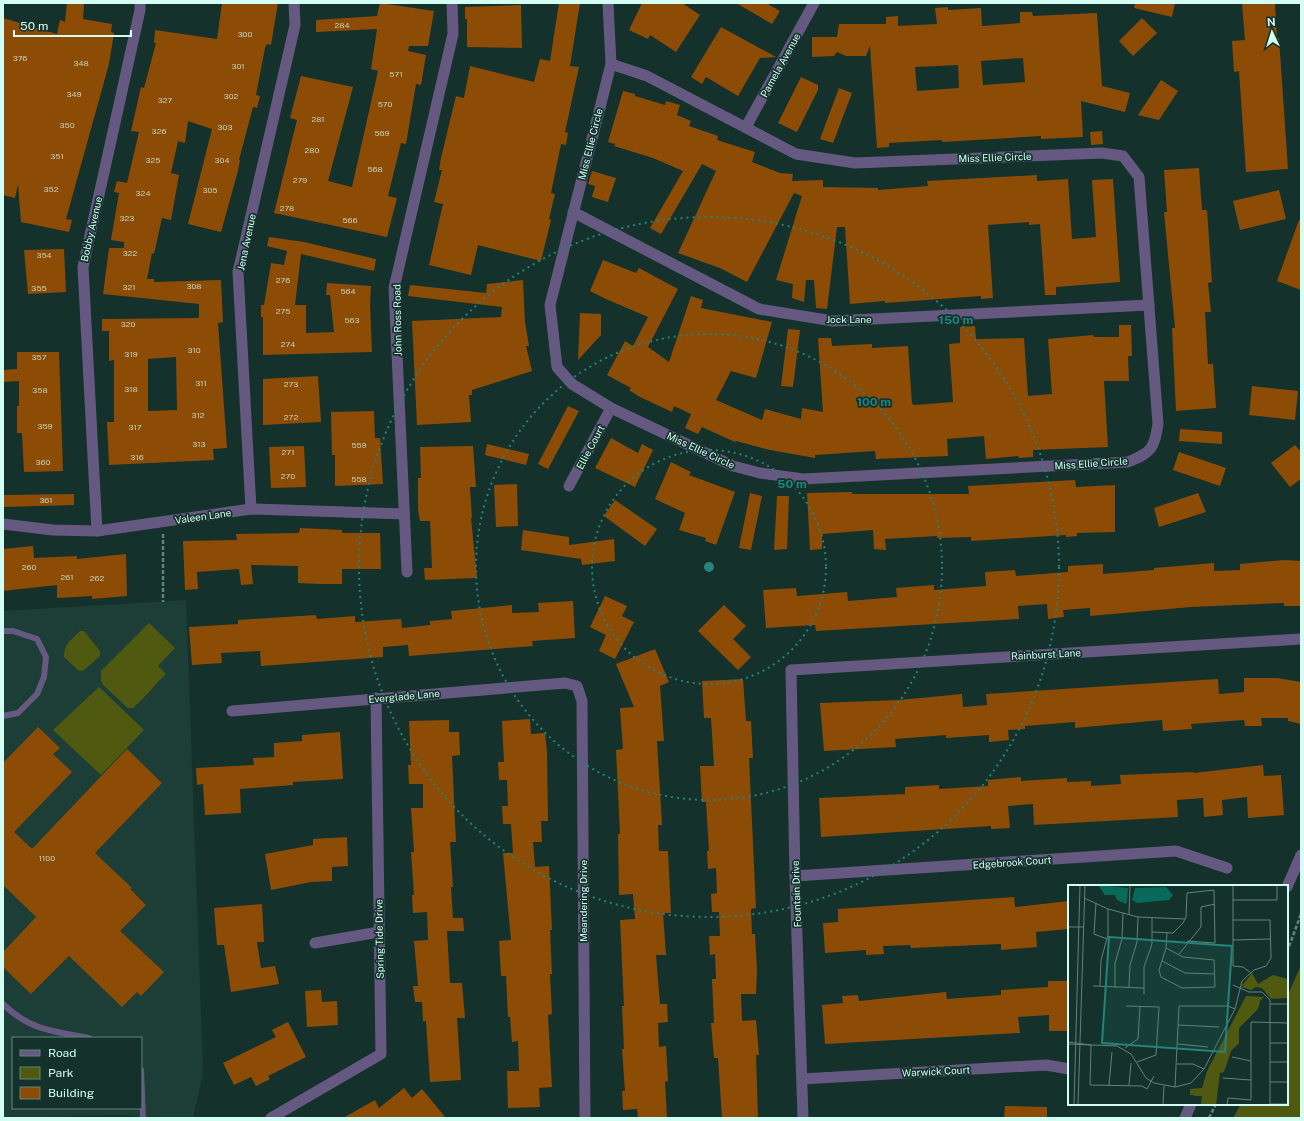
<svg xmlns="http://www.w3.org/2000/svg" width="1304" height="1121" viewBox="0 0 1304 1121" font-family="'Public Sans',sans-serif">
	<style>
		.built { fill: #1d3e37; fill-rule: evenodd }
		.green { fill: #4f5a10 }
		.building { fill: #8c4c06; fill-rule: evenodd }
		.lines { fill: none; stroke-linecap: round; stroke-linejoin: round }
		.path { stroke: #60837b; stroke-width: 2.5; stroke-dasharray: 4 2; stroke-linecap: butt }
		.service { stroke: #665981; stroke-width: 6 }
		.minor { stroke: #665981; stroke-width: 11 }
		.ring { fill: none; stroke: #22847b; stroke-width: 2; stroke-dasharray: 2 4 }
		.labels { text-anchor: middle; stroke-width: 3.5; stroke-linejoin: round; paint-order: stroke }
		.number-label { font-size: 8px; fill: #c0d2b8 }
		.street-label { font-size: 10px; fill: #d2fef3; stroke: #14322b }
		.inset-road { fill: none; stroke: #60847b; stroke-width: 1 }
		.view { fill: #22847b; fill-opacity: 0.15; stroke: #22847b; stroke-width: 2 }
		.inset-edge { fill: none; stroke: #d2fef3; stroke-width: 2 }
		.centre { fill: #22847b; stroke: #14322b; stroke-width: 2 }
		.ring-label { font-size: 12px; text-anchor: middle; font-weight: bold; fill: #22847b; stroke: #14322b; stroke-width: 3.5; stroke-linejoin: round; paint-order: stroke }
	</style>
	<rect width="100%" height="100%" fill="#14322b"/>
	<path class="built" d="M186 600 203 1072 193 1118H146L122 1115 3 1118V611ZM13 1038H141V1108H13Z"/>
	<g class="green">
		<path d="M149 623 175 648 158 666 166 674C154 685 145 698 133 708H128L103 685 101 680V671Z"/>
		<path d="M80 631H84L100 651V656L84 670 79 671 64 657C63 645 72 639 80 631Z"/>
		<polygon points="99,687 144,730 101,775 53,730"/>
		<polygon points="1301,965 1301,1118 1233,1118 1241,1104 1287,1104 1287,997"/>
	</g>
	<g class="building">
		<polygon points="67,3 84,3 83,19 112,24 111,32 114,33 109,64 66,219 72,220 69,232 21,222 18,184 15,198 3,195 3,18 57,34 60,20 65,22"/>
		<path d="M222 3H278L271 45 267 44 265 48 256 95 260 96 257 108 253 107 239 160H240L238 171 221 232 188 224 212 129 188 121 185 143 178 141 171 173 179 175 171 220 162 218 154 254 152 253 147 279H154V282L221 280 223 322 218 323 227 448 213 449 214 460 109 465 107 422H114V360L109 361V331H102V319L199 318V304L103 294 109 248H124V242L111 240 119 193 114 192 117 181 127 183 139 132 131 131 141 87 144 88 156 43H154L155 30 217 39ZM176 357 177 410 148 411V359Z"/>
		<polygon points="380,3 434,11 428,46 409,46 408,51 426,55 421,85 416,84 406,144 401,143 388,196 397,198 387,237 274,213 297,120 290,118 301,76 353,87 328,181 352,187 378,71 371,69 377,29 316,32 316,20 377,16"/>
		<polygon points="559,3 580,3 570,66 579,67 565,132 568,133 566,145 561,144 551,193 555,194 549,219 551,220 541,261 478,245 471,275 429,265 443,204 434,202 442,170 439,170 441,158 456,96 464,98 470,66 534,82 540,59 550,61"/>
		<polygon points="642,3 682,3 700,15 676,52 650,35 648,39 629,30"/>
		<polygon points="736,3 766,3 780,11 772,24"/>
		<polygon points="1135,3 1175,3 1172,17 1134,8"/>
		<polygon points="1242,3 1275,3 1277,38 1279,38 1288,169 1246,172 1239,71 1234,72 1232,41 1245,40"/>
		<polygon points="521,5 522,48 467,47 467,19 465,19 465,7"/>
		<path d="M948 7V10L981 8 982 26 1020 23V12H1032L1033 16 1097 13 1102 86 1130 93 1125 112 1081 101 1083 137 1041 139V136L942 142V140L889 143V147L877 148 870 46 866 56H846L837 52 834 56 812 57V37H837L839 24H886V17L898 16V26L937 24 935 8ZM1023 58 1025 82 983 85 981 61ZM958 65 959 88 917 91 915 67Z"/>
		<polygon points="1142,18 1157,33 1133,56 1119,41"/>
		<polygon points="721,27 776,57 760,58 738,96 706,77 702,84 691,77"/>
		<polygon points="801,77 818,85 818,90 797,132 778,123"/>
		<polygon points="1161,80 1178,91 1159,120 1138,115"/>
		<polygon points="839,88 852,93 833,143 820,139"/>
		<polygon points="623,91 635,94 635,96 665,105 666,101 680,105 677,115 691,121 689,126 718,136 717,140 755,152 752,162 780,173 793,174 792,181 823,180 823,187 878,188 878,190 928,186 927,181 1037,175 1037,181 1068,179 1072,239 1096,237 1092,180 1113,179 1120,282 1056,287 1056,295 1045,295 1040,224 1029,225 1029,222 988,225 993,298 981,299 981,296 885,303 885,301 850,304 845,227 837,227 827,309 816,308 814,280 806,280 804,302 792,298 793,284 776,280 802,196 794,193 747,282 720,268 678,253 716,171 702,164 661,234 650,228 683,171 653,158 614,146 615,144 608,142"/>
		<polygon points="1102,131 1103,144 1091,145 1090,132"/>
		<polygon points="1199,168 1202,210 1207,210 1212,282 1208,283 1211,312 1205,312 1208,364 1213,364 1216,408 1176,411 1172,328 1175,328 1164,212 1167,212 1164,170"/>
		<polygon points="592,171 616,178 608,202 592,197 595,186 588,184"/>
		<polygon points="1279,190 1286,219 1240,230 1233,201"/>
		<polygon points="1299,220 1301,220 1301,290 1277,281"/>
		<polygon points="269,237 304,242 376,259 374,271 301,254 295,305 306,305 306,333 334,332 330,295 326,295 327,283 371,286 370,304 372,352 263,355 263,317 261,317 261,305 264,305 271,263 284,265 287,251 267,246"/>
		<polygon points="64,249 66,292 28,294 24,250"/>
		<polygon points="603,260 636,273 639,268 678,289 648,347 669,362 691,296 703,300 701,308 772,322 756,378 731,371 716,400 762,420 765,409 801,419 802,408 823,412 818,338 831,338 832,346 872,344 872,348 908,346 912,404 915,405 953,402 949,344 960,343 960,327 975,326 976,339 1024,338 1028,396 1052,394 1048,339 1093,335 1094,337 1119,337 1119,325 1131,325 1132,356 1128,356 1129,381 1104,381 1108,447 1033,450 1033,457 1019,458 1018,456 986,459 984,436 947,439 948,456 876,459 875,451 815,455 815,458 770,450 736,441 735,442 702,427 698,434 685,428 691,414 674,406 672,412 640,397 629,390 631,388 607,375 625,341 633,346 648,317 606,299 590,291"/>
		<polygon points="523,280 525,322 529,346 526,346 532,371 472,390 472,395 469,395 471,422 417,425 412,321 501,317 502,307 408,296 410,285 486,293 487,284"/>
		<polygon points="580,313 601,314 601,335 578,360"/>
		<polygon points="788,329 800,330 793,387 781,386"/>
		<polygon points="17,352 59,352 63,471 24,472 22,433 17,433 17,406 19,406 19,381 3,382 3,370 17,369"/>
		<polygon points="318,376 321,422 263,425 263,379"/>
		<polygon points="1252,386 1298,391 1295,420 1249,415"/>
		<polygon points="568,406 579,411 548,469 538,464"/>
		<polygon points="374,411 375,438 380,438 383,484 335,486 335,455 332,455 331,412"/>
		<polygon points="1180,429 1222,432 1222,444 1179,441"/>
		<polygon points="611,438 638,453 642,444 653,450 635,487 595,468"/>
		<polygon points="487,444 529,454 526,465 485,455"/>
		<polygon points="1295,445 1301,452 1301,479 1290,487 1271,463"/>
		<polygon points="304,446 306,487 271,488 269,447"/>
		<polygon points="473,446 476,487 470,487 472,518 471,518 477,578 425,580 424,568 432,568 430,521 420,521 418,509 418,478 421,478 420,447"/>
		<polygon points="1179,452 1226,468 1220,486 1173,470"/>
		<polygon points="671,462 691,472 689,475 735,492 716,545 705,541 706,538 679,530 685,513 655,499"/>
		<polygon points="1075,480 1076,487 1115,485 1115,532 1077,533 1077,536 1066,537 1066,535 971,541 971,537 937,538 937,536 885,539 886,550 874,549 873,530 822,534 822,549 810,550 807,493 852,492 852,494 969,494 968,486"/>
		<polygon points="517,484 518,526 496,527 494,485"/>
		<polygon points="750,493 762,496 751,550 739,548"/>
		<polygon points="1198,493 1206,512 1159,527 1154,508"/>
		<polygon points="74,494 74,505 3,507 3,495"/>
		<polygon points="777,496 789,496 787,549 774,550"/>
		<polygon points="615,500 657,529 645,546 604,516"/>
		<polygon points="300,528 342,530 342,533 380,533 381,569 342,569 342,584 319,584 298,583 298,566 251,565 253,584 241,585 239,569 197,572 198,589 185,590 183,541 237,540 236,534 299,533"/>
		<polygon points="523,530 569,537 569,545 614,539 615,561 582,565 581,559 521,550"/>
		<polygon points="33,546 34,558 77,556 77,559 126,554 127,596 92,599 92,596 57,598 57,585 3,591 3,549"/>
		<polygon points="1284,560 1301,561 1301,606 1284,606 1284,603 1191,607 1090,616 1090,608 1063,610 1064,617 1048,619 1047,604 1018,606 1019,619 816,631 815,625 766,628 763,590 796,588 797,596 847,592 848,601 897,597 896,588 934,585 934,590 986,586 985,572 1015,570 1016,576 1068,572 1068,566 1103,564 1103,574 1154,570 1154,568 1214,563 1214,571 1240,570 1240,564"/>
		<polygon points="605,596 627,606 622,616 634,622 615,659 599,651 606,635 590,627"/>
		<polygon points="573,601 575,638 532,641 533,646 409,656 408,645 383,647 383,657 261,666 260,651 221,653 222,663 192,665 189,627 238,624 238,620 316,615 317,619 355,616 355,622 401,619 402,628 430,625 430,621 452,619 451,611 512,605 512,613 539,612 538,603"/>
		<polygon points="724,605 746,626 733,639 751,657 738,670 698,631"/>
		<polygon points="655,649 669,682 660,686 664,741 657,741 662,825 658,825 659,851 668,851 671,913 663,913 666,955 656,955 660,1004 667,1004 668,1022 658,1023 659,1047 666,1046 668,1081 665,1082 667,1118 638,1118 637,1109 623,1110 622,1091 625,1091 622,1049 624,1049 622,1006 624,1006 620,920 635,919 633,894 619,895 618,834 620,834 616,750 623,749 620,708 634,707 616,664"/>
		<polygon points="1244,678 1277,678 1301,682 1301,724 1288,721 1288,718 1261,718 1262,726 1245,726 1244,720 1191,724 1192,729 1163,731 1162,720 1075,728 1075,722 1025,726 1025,729 1008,730 1009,740 989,742 989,735 946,738 946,735 895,739 896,747 824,751 820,703 899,700 962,694 963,707 987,705 986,694 1218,679 1219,694 1244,692"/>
		<polygon points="743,679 746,721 751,721 753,758 749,758 756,908 751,909 752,934 755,934 757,971 756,994 741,994 742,1021 756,1020 759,1055 756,1055 758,1118 722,1118 718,1058 714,1058 711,1023 714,1023 712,979 716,979 715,954 710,955 709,936 720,936 719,912 712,912 711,894 717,893 716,868 708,869 707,851 709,851 706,802 702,802 700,766 714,766 711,718 704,718 702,681"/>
		<polygon points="530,719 531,734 545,733 547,752 548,821 541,821 542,842 533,842 535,867 549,866 552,930 550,930 552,974 550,974 552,1014 548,1015 552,1087 539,1088 540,1107 508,1108 507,1071 519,1071 518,1041 512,1042 510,1017 508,1017 506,976 501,976 499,941 511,940 503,853 513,853 511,824 503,824 502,806 508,806 507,780 499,780 498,762 504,762 502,721"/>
		<polygon points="449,720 449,732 459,732 460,755 452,756 456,842 450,842 453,887 451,887 453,918 463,918 464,931 447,931 450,983 462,983 465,1018 457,1018 461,1080 430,1082 426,1021 423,1021 422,1002 415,1002 413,986 418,986 414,941 428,940 427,912 413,913 412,895 414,895 411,852 414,852 411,808 423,808 423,784 409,784 408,765 411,765 409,721"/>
		<polygon points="38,727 60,748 53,754 72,772 14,832 32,849 127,749 162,783 95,853 132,888 130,889 146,905 120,931 164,972 141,996 137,992 122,1007 69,956 31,994 3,967 3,952 36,917 3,885 3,763"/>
		<polygon points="340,732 343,779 293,782 293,785 240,789 241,813 205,815 203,784 197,785 196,768 254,765 253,758 274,757 274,743 302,741 302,735"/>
		<polygon points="1263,765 1264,776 1281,775 1284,815 1248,818 1247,797 1222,800 1223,815 1204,817 1203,798 1177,800 1178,817 1034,825 1033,804 1008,806 1010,828 991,829 991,826 821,837 819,798 905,794 905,787 939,785 939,789 988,786 988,780 1021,777 1021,781 1067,778 1067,782 1091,781 1091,786 1121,784 1120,775 1194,772 1194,773"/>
		<polygon points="347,837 348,866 332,867 332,881 311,882 271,890 265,854 313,845 313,839"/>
		<polygon points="1014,897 1015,907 1069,901 1069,929 1036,932 1037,947 1001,950 1001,944 911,948 910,945 883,946 884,954 866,955 866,950 825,953 823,923 838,922 838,909"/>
		<polygon points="262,904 264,942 257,942 261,968 275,966 279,984 231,992 224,945 217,945 214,908"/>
		<polygon points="1048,981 1069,981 1069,1031 1049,1031 1049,1015 1018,1017 1020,1033 825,1044 822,1005 843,1003 842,996 858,995 859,1001 946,992 947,999 1001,995 1001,990 1048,987"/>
		<polygon points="321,990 322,1002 337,1001 338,1025 307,1027 305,991"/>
		<polygon points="288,1022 306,1057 268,1076 270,1079 256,1086 251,1077 234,1085 223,1063 276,1037 272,1030"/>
		<polygon points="404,1088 412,1098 422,1089 446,1118 343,1118 375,1100 379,1108"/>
		<polygon points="1005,1106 1047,1107 1047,1118 1004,1118"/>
	</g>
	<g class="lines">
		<g class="path">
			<polyline points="163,534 163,602"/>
			<polyline points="1287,952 1301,914"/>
			<polyline points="1209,1118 1216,1104"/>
		</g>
		<g class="service">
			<polyline points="3,631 13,631 37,639 46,657 44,677 37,694 18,713 3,716"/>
			<path d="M3 1004C31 1031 53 1031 89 1038"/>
			<polyline points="141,1070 143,1118"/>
		</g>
		<g class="minor">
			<path d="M608 3 611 64 550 305 557 367 572 384 611 408 733 466 760 473 803 479 1128 462C1152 452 1154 449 1158 424L1139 177 1123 156 1102 153 855 163 796 154 647 76 611 64"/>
			<polyline points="746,127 814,3"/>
			<polyline points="573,212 759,309 833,321 1149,305"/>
			<polyline points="569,486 611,408"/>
			<polyline points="251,509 238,272 295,25 294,3"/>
			<polyline points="3,524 53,530 97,531 251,509 404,514"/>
			<polyline points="97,531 83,267 140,10 140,3"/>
			<polyline points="407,572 394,288 453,34 452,3"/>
			<polyline points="232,711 565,683 577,686 582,701 585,1118"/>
			<polyline points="795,876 1176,851 1227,868"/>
			<polyline points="1287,887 1301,855"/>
			<polyline points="315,943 379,932"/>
			<polyline points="802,1079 1046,1065 1069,1069"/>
			<polyline points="271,1118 381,1054 376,698"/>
			<polyline points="803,1118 795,876 791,670 1301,639"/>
			<polyline points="1185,1118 1191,1104"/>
		</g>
	</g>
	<g class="ring">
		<circle cx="709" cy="567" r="117"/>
		<circle cx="709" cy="567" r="233"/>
		<circle cx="709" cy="567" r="350"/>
	</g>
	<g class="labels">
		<g class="number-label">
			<text x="342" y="28">284</text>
			<text x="245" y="37">300</text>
			<text x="20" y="61">376</text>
			<text x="81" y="66">348</text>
			<text x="238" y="69">301</text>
			<text x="396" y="77">571</text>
			<text x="74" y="97">349</text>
			<text x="231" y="99">302</text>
			<text x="165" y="103">327</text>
			<text x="385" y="107">570</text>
			<text x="318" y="122">281</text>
			<text x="67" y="128">350</text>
			<text x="225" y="130">303</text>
			<text x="159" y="134">326</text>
			<text x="382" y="136">569</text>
			<text x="312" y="153">280</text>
			<text x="57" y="159">351</text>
			<text x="153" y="163">325</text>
			<text x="222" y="163">304</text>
			<text x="375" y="172">568</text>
			<text x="300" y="183">279</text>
			<text x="51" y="192">352</text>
			<text x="210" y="193">305</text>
			<text x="143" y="196">324</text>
			<text x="287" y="211">278</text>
			<text x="127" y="221">323</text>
			<text x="350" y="223">566</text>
			<text x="130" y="256">322</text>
			<text x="44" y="258">354</text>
			<text x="283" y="283">276</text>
			<text x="194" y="289">308</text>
			<text x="129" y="290">321</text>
			<text x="39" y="291">355</text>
			<text x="348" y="294">564</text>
			<text x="283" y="314">275</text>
			<text x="352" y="323">563</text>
			<text x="128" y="327">320</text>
			<text x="288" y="347">274</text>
			<text x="194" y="353">310</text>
			<text x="131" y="357">319</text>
			<text x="39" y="360">357</text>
			<text x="201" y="386">311</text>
			<text x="291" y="387">273</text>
			<text x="131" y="392">318</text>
			<text x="40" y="393">358</text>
			<text x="198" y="418">312</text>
			<text x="291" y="420">272</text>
			<text x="45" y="429">359</text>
			<text x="135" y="430">317</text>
			<text x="199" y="447">313</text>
			<text x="359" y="448">559</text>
			<text x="288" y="455">271</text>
			<text x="137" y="460">316</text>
			<text x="43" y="465">360</text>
			<text x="288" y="479">270</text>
			<text x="359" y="482">558</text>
			<text x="46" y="503">361</text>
			<text x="29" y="570">260</text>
			<text x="67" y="580">261</text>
			<text x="97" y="581">262</text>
			<text x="47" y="861">1100</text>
		</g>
		<g class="street-label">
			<text transform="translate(780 65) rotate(-61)" y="4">Pamela Avenue</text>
			<text transform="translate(590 144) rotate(-76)" y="4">Miss Ellie Circle</text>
			<text transform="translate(995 157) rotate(-2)" y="4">Miss Ellie Circle</text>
			<text transform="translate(91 229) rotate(-77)" y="4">Bobby Avenue</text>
			<text transform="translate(246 242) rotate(-78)" y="4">Jena Avenue</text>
			<text x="849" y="323">Jock Lane</text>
			<text transform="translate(397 320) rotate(-91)" y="4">John Ross Road</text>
			<text transform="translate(590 447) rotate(-62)" y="4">Ellie Court</text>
			<text transform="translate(701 450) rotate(25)" y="4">Miss Ellie Circle</text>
			<text transform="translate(1091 463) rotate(-4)" y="4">Miss Ellie Circle</text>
			<text transform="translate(203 516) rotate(-8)" y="4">Valeen Lane</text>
			<text transform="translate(1046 654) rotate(-3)" y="4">Rainburst Lane</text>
			<text transform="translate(404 696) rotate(-5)" y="4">Everglade Lane</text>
			<text transform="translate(1012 862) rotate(-4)" y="4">Edgebrook Court</text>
			<text transform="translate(796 894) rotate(-92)" y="4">Fountain Drive</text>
			<text transform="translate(583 901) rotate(-90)" y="4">Meandering Drive</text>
			<text transform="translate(379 939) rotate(-91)" y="4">Spring Tide Drive</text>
			<text transform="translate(936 1071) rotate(-3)" y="4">Warwick Court</text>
		</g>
	</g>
	<g transform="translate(1068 885)">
		<rect width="220" height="220" fill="#14322b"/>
		<path d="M184 88 190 99 205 90 220 94V113L203 114 194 103 188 102 183 105 173 102ZM178 111 196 112 192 116 190 124 171 143V158L163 166 156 187 152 188 148 220 133 219 134 211H126V207V210H122V204L134 203 139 186Z" fill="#4f5a10"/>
		<path d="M30 0 60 3 59 17 58 19 49 15 47 10H37ZM98 2 105 10 101 15 69 18 64 15 67 3Z" fill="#086a5b"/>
		<path class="inset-road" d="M165 0V81L175 82 183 88M16 13 40 24 70 32 117 34M165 15H209V0M28 18 26 49 39 54M61 30 62 0M0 42H16M84 47 105 48 115 38 118 32 119 8 146 5 147 58 119 56M165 55 203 54M98 63 115 72 146 75 147 102 114 103 93 92 91 85 98 63 99 48M111 69 133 42V22L147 19M94 76 117 88 147 89M165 100 181 107H194L202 115V220M25 101 76 103M32 101 33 75 40 50V24M61 102 62 80 69 57 70 32M47 103V78L54 54 55 28M76 109V82L84 59V33M202 119H220M58 121 91 122 88 170 69 177M110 140 151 142M0 157 23 160M202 158H220M0 159 49 161 63 169 78 193 86 198 107 202 123 198 136 184 167 124 174 96 186 85 198 81 203 73 202 35H165M110 159 140 162M23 160 22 200 74 201 79 204 86 191M57 163 70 154 72 121M164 172 183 176M202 177H220M109 179H125L136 184M155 193 183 195M202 197H220M41 200 44 167M61 200 63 178M107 202 111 121H160L167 124M202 219H220M6 220 12 0M10 220 17 0M95 220 96 201M159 220 160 213 183 215V137L220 138"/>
		<path class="view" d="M41 52 164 61 157 167 34 158Z"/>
		<rect width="220" height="220" class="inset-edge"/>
	</g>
	<circle cx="709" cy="567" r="6" class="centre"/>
	<g class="ring-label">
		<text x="956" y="324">150 m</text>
		<text x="874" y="406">100 m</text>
		<text x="792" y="488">50 m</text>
	</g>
	<rect width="1304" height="1121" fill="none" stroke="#d2fef3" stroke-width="8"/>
	<rect x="12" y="1037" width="130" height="72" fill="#14322b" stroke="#60847b"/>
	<rect x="20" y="1050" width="20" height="6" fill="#665981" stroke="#60847b"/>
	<text x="48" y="1057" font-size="12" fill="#d2fef3">Road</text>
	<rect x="20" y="1067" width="20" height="12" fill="#4f5a10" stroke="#60847b"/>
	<text x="48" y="1077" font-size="12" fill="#d2fef3">Park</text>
	<rect x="20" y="1087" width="20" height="12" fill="#8c4c06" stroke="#60847b"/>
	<text x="48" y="1097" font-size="12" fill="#d2fef3">Building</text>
	<g transform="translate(1272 32) rotate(356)" stroke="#14322b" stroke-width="3" paint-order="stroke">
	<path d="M0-3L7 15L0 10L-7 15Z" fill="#d2fef3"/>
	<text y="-6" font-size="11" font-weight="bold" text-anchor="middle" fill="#d2fef3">N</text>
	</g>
	<path d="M14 30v6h117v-6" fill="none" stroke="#d2fef3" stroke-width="2"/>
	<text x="20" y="30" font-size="12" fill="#d2fef3" stroke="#14322b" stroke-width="3" paint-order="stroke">50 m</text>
</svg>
